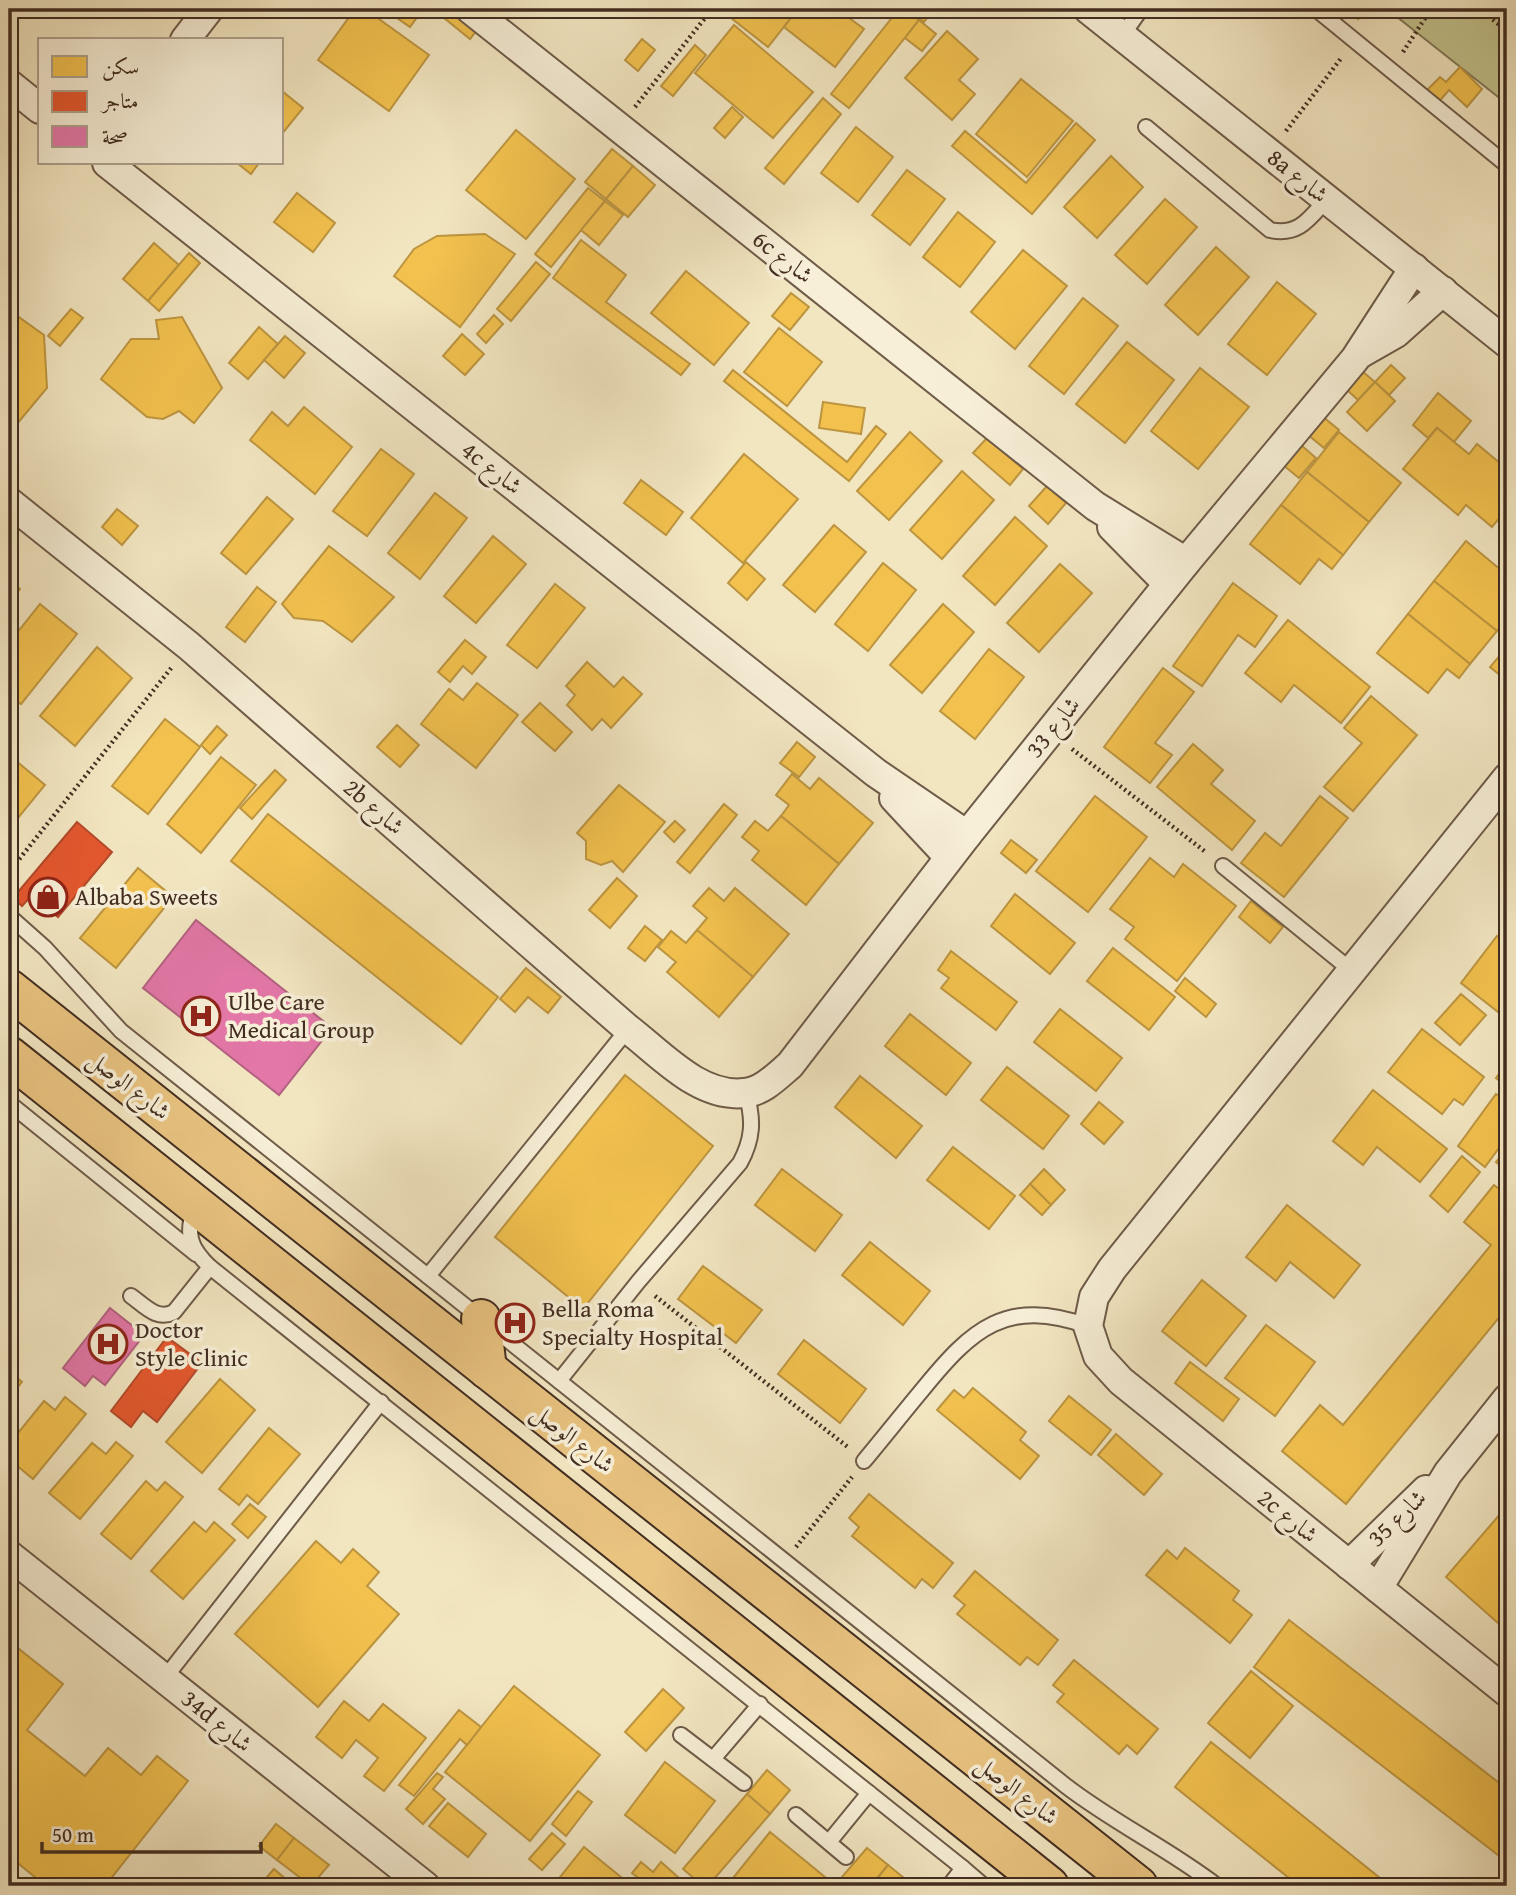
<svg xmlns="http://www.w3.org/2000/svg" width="1516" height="1895" viewBox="0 0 1516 1895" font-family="'Gentium Book Plus',Amiri,serif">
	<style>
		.green { fill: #c3c38d; stroke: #827857; stroke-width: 2 }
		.homes { fill: #f2c14e; stroke: #bd9540; stroke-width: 2 }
		.shops { fill: #e4572e; stroke: #b34a2a; stroke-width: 2 }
		.health { fill: #e377a8; stroke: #b36180; stroke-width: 2 }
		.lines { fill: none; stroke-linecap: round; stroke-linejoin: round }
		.service-casing { stroke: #6e5b49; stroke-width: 18 }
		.minor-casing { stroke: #6e5b49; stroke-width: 32 }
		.primary-casing { stroke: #422d21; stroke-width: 42 }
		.path { stroke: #422d21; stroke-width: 4.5; stroke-dasharray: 2 3.5; stroke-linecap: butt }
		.service { stroke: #f7efd7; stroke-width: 14 }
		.minor { stroke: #f7efd7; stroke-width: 28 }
		.primary { stroke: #e9c380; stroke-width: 38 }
		.labels { text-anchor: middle; stroke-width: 7; stroke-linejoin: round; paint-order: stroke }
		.street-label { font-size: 24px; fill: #422d21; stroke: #f7efd7 }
		.poi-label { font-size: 24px; fill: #422d21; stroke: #f7efd7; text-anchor: start }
	</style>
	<rect width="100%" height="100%" fill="#f2e6c1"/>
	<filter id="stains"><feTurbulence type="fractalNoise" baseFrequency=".00286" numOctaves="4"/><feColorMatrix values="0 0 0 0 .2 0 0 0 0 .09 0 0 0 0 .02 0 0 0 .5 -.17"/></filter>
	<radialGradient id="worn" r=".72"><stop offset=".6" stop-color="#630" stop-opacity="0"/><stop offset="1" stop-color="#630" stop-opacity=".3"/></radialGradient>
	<polygon class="green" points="1387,9 1507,9 1507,104"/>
	<g class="homes">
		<polygon points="355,9 365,9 429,55 389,111 318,60"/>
		<polygon points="384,9 423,9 410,27"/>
		<polygon points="433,9 467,9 483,22 470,39"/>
		<polygon points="724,9 798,9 768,47 722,11"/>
		<polygon points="798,9 837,9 864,29 835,67 784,27"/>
		<polygon points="899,9 904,9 919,20 849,108 831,94"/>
		<polygon points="907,9 934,9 924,22"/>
		<polygon points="1346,9 1367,9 1358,19"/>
		<polygon points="919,20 936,34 922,51 905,38"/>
		<polygon points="734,25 813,92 773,138 695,73"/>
		<polygon points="947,31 978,59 959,80 975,94 952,120 905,78"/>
		<polygon points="642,39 655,50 638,71 625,60"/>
		<polygon points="695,45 706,55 673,96 661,86"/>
		<polygon points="1460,67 1482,89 1467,107 1449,90 1437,104 1425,92 1440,77 1446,82"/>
		<polygon points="1021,79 1073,121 1027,177 976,134"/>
		<polygon points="282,91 303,108 282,134"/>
		<polygon points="823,98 841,114 784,184 765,168"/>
		<polygon points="732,107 743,117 725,138 714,128"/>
		<polygon points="1076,123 1095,140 1032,214 952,146 965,131 1026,183"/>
		<polygon points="856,127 893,157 858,202 821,173"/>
		<polygon points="516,130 575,179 526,239 466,190"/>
		<polygon points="612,149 633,166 606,199 585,182"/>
		<polygon points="1111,156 1143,187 1097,238 1064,207"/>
		<polygon points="237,163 259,163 251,174"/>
		<polygon points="633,166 655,185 628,217 606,199"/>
		<polygon points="907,170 945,199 910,245 872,215"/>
		<polygon points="588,188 605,201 551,267 535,254"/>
		<polygon points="297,193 335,223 313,252 274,222"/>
		<polygon points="1165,199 1197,227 1147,284 1115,255"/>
		<polygon points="605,201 623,215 599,245 581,230"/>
		<polygon points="958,212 995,242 960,287 923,257"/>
		<polygon points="485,234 515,254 460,327 394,276 414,249 437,236"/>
		<polygon points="581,240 626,275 606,302 690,364 681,375 553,278"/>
		<polygon points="154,243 179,265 148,301 123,279"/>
		<polygon points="1216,247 1249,277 1198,335 1165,305"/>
		<polygon points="1023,250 1067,286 1015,349 971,312"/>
		<polygon points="189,253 200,263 159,311 148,301"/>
		<polygon points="536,262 550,274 511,321 497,309"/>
		<polygon points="686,271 749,323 714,365 651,313"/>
		<polygon points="1277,282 1316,314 1267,375 1228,344"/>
		<polygon points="791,293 809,307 790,330 772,316"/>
		<polygon points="1083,298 1118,326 1064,394 1029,366"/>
		<polygon points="71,309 83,318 60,346 48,336"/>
		<polygon points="9,310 44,335 47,388 17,424 9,418"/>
		<polygon points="494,315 503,324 486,343 477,334"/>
		<polygon points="182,317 222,388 194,423 179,411 163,419 147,417 101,379 131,339 159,339 156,320"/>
		<polygon points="259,327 278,344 248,379 229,363"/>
		<polygon points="779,328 822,362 787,406 744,372"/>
		<polygon points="462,334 484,354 465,375 443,356"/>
		<polygon points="285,336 305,353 284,378 264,360"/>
		<polygon points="1127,342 1174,380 1125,443 1076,404"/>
		<polygon points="1391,365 1405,378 1389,395 1375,382"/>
		<polygon points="1200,368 1249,407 1198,469 1151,431"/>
		<polygon points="733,370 847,462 876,426 886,434 849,481 724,381"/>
		<polygon points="1362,371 1375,382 1358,400 1346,389"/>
		<polygon points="1375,382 1395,401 1367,431 1347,412"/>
		<polygon points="1438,393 1471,421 1454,442 1437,428 1428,438 1413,425"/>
		<polygon points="823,402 865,408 861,434 819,428"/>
		<polygon points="304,407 352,447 315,494 250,440 272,412 288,426"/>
		<polygon points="1322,416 1339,430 1324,448 1307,434"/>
		<polygon points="1437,428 1469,454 1477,444 1507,469 1507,483 1503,488 1507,492 1507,509 1492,527 1466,505 1458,515 1403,469"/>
		<polygon points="910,432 942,461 889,520 857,491"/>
		<polygon points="1339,432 1401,483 1369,522 1307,472"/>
		<polygon points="987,438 1023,469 1010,485 973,453"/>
		<polygon points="1301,445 1316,458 1299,478 1283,465"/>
		<polygon points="381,449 414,474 367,536 333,511"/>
		<polygon points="744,454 798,499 743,563 691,518"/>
		<polygon points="962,471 994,500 942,559 910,530"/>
		<polygon points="1307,472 1369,522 1343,555 1281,505"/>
		<polygon points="641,480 683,512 666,535 624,503"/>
		<polygon points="1047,486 1066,503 1048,524 1029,506"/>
		<polygon points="435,493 467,518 420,579 388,553"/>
		<polygon points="267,497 293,519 246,574 221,553"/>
		<polygon points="1281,505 1343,555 1332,569 1319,559 1300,584 1250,544"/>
		<polygon points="117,509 138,526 122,545 102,527"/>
		<polygon points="1015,517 1047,546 995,605 963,576"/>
		<polygon points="834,525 866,552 815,612 783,585"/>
		<polygon points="493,536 526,564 476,623 444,596"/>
		<polygon points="1466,541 1507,575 1507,618 1497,631 1434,581"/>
		<polygon points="329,546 394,597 352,642 323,621 294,618 282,604"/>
		<polygon points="746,562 765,579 747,600 728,583"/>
		<polygon points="883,563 916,590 868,651 835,624"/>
		<polygon points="1060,564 1092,593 1039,652 1007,623"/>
		<polygon points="9,580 20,589 9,604"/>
		<polygon points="1434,581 1497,631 1470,664 1408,614"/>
		<polygon points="1233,583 1277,616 1255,647 1238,635 1202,686 1173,666"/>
		<polygon points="555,584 585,608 537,668 507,645"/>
		<polygon points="257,587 276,602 245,642 226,627"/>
		<polygon points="40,604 77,634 21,704 9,695 9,643"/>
		<polygon points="943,604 974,632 922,693 890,665"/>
		<polygon points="1408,614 1470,664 1459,678 1447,669 1428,693 1377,653"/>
		<polygon points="1288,620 1370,687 1341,723 1294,685 1281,702 1245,673"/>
		<polygon points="465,640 486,657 472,674 463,666 450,682 438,672"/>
		<polygon points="97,647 132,678 75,746 40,716"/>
		<polygon points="1507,647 1507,681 1490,667"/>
		<polygon points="989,649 1024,677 975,739 940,711"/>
		<polygon points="587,662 614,687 623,677 642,694 611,728 602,719 592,730 567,705 575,695 566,686"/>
		<polygon points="1163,668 1194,692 1155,743 1172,755 1150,783 1104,747"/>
		<polygon points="477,683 518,715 476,768 421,724 449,689 463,700"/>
		<polygon points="1371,696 1417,735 1353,811 1324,787 1362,743 1344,728"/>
		<polygon points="540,703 572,732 555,751 522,722"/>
		<polygon points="165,719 200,747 148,814 112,786"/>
		<polygon points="397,725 419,745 400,767 377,747"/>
		<polygon points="217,726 227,735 210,754 201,745"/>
		<polygon points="797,742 815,757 799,777 780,763"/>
		<polygon points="1193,744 1223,770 1211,784 1255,821 1232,850 1157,787"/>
		<polygon points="9,755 45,785 9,829"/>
		<polygon points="221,757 256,785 201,853 167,824"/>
		<polygon points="275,770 286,780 252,819 240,808"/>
		<polygon points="792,774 810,789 819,778 873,823 839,864 781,816 789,805 776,795"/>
		<polygon points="619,785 665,822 623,872 612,861 601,865 586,859 586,841 577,833"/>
		<polygon points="1095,796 1147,837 1088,912 1036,871"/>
		<polygon points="1320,796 1348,818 1284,897 1241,863 1265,833 1281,846"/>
		<polygon points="724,804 737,815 690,873 677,862"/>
		<polygon points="268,814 498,997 461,1044 231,861"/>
		<polygon points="781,816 839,864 806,905 752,860 759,851 742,837 755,821 768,831"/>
		<polygon points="675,821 685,830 674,842 664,832"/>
		<polygon points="1011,840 1037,860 1026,873 1001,853"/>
		<polygon points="1150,858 1174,877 1183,864 1236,906 1177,981 1125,939 1134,927 1110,909"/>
		<polygon points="138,868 173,897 116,968 80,938"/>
		<polygon points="617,878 637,896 610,928 589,910"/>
		<polygon points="709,888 724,901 735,888 789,934 753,977 697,930 707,918 693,906"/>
		<polygon points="1015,894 1075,943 1050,974 991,926"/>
		<polygon points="1251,901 1283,927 1270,943 1239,917"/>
		<polygon points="645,926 662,940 645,961 628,948"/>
		<polygon points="697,930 753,977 719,1017 667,972 676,962 658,947 671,931 686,943"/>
		<polygon points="1497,936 1507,944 1507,1019 1461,983"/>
		<polygon points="1113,948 1175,997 1149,1030 1087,981"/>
		<polygon points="951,951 1017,1002 996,1030 941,988 949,978 938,970"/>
		<polygon points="526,968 561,997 548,1013 528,997 515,1012 500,999"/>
		<polygon points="1185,978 1216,1004 1206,1017 1175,991"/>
		<polygon points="1461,994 1486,1015 1460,1045 1435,1023"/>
		<polygon points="1060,1009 1122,1058 1096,1091 1034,1042"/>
		<polygon points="910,1014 971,1063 946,1095 885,1046"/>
		<polygon points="1422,1029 1484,1077 1463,1105 1454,1099 1442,1114 1388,1072"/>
		<polygon points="1507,1063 1507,1087 1496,1078"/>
		<polygon points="1007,1067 1069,1116 1043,1149 981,1100"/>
		<polygon points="625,1075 713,1146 583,1309 495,1237"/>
		<polygon points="860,1076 922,1126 896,1158 835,1107"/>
		<polygon points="1373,1090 1447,1149 1420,1182 1377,1147 1363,1165 1333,1141"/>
		<polygon points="1496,1094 1507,1102 1507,1137 1485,1167 1458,1146"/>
		<polygon points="1099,1102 1123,1122 1104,1144 1081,1124"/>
		<polygon points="953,1147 1015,1196 989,1229 927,1180"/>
		<polygon points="1507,1148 1507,1171 1496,1162"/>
		<polygon points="1462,1156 1480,1172 1448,1212 1430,1196"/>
		<polygon points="782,1169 842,1215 815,1251 755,1205"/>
		<polygon points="1044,1169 1065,1190 1051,1205 1030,1184"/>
		<polygon points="1030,1184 1051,1205 1042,1215 1020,1195"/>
		<polygon points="1494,1185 1507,1195 1507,1308 1346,1504 1282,1451 1320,1405 1343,1425 1491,1245 1464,1222"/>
		<polygon points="1287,1205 1360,1265 1334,1298 1290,1262 1276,1281 1246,1257"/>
		<polygon points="870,1242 930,1291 903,1325 842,1275"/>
		<polygon points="703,1266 762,1310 736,1343 678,1299"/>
		<polygon points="1202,1280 1246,1316 1206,1366 1162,1331"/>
		<polygon points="1266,1325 1315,1362 1275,1416 1225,1378"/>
		<polygon points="804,1340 866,1389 840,1423 778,1374"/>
		<polygon points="1190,1362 1239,1399 1223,1421 1175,1383"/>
		<polygon points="9,1371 22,1382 9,1398"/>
		<polygon points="220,1379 255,1410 202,1473 166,1442"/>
		<polygon points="973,1388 1026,1432 1020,1440 1039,1456 1020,1479 937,1410 954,1390 964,1398"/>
		<polygon points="1069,1396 1111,1430 1091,1455 1049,1421"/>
		<polygon points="65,1397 86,1414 33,1479 9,1459 9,1444 44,1401 55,1410"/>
		<polygon points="269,1428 300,1454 258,1504 247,1495 239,1505 219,1489"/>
		<polygon points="1116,1434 1162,1474 1144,1495 1098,1455"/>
		<polygon points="116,1442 133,1456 80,1519 49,1493 92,1443 106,1454"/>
		<polygon points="146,1481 157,1491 165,1482 183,1497 131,1559 101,1534"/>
		<polygon points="869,1494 953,1563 933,1588 922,1579 915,1588 852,1536 859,1527 849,1518"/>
		<polygon points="250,1504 266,1517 248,1538 232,1524"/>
		<polygon points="1507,1506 1507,1631 1446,1577"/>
		<polygon points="194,1522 206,1532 214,1522 235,1540 183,1599 151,1571"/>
		<polygon points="316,1541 341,1563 353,1549 379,1572 367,1586 399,1614 318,1707 235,1634"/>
		<polygon points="1185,1548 1239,1591 1233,1600 1252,1615 1230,1643 1146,1575 1167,1550 1177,1559"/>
		<polygon points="975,1571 1058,1640 1038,1665 1027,1657 1020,1665 957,1614 965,1605 954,1596"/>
		<polygon points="1289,1620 1507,1789 1507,1862 1254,1667"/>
		<polygon points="9,1641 63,1684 27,1730 85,1776 108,1748 141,1775 157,1756 188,1781 105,1886 46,1886 14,1860 9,1867"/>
		<polygon points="1074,1660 1158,1729 1137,1754 1127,1745 1119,1754 1057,1702 1064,1694 1053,1685"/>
		<polygon points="1251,1671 1293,1706 1250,1758 1208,1723"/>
		<polygon points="514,1686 600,1755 530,1841 445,1772"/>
		<polygon points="663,1689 684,1708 646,1751 625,1732"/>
		<polygon points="344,1701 369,1721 383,1704 426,1738 384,1791 364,1776 378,1758 356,1740 342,1758 316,1737"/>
		<polygon points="459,1710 481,1727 467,1745 460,1739 414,1796 399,1785"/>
		<polygon points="1211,1742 1390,1886 1299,1886 1175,1787"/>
		<polygon points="665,1762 715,1801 675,1853 625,1815"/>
		<polygon points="767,1770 790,1790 770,1814 747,1794"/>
		<polygon points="437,1773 443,1777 433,1789 445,1799 423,1824 406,1809"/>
		<polygon points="578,1791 592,1802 566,1836 552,1824"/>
		<polygon points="747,1794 770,1814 708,1886 703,1886 683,1869"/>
		<polygon points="448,1803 486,1834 468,1857 429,1826"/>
		<polygon points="276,1824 294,1838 277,1860 259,1846"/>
		<polygon points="770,1832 831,1882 828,1886 733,1886 729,1883"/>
		<polygon points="552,1833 565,1844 542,1870 529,1859"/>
		<polygon points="294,1838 329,1865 311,1886 277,1860"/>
		<polygon points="584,1847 632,1886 553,1886"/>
		<polygon points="867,1848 888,1865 871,1886 851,1886 841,1878"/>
		<polygon points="641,1862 653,1872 661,1862 679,1878 673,1886 649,1886 632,1873"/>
		<polygon points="888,1865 909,1882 905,1886 871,1886"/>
		<polygon points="274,1869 294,1886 259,1886"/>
	</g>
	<g class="shops">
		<polygon points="77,822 112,852 58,917 32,895 22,906 13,898"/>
		<polygon points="167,1337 202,1363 157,1422 143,1411 131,1427 111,1411"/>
	</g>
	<g class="health">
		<polygon points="196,920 332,1028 279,1095 143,988"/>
		<polygon points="110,1308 144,1335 105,1385 93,1376 85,1386 63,1368"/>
	</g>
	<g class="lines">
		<defs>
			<g id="service">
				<polyline points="1316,9 1507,165"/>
				<polyline points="1122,36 1141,9"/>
				<path d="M1146 127 1270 230C1299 236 1309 219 1327 199"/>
				<polyline points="1223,866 1352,971"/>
				<path d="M9 916 45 948 121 1031 1066 1786C1114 1823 1169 1849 1217 1886"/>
				<polyline points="9,1103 196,1254"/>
				<path d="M195 1207C185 1234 190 1248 210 1267L963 1868 984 1886"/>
				<polyline points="428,1276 628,1029"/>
				<path d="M131 1296C145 1306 157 1321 174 1312L210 1267"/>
				<path d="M559 1381 638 1282 740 1163C753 1139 754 1120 746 1093"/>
				<path d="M864 1461C884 1437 903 1413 923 1389 972 1329 1006 1297 1088 1326"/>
				<polyline points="164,1679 381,1402"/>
				<polyline points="681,1735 744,1783"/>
				<polyline points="713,1759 760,1704"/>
				<polyline points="796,1815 846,1857"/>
				<polyline points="829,1842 869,1793"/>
				<polyline points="949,1886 963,1868"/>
			</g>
			<g id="minor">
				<polyline points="470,9 1095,506 1186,562"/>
				<polyline points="1088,9 1507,343"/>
				<polyline points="185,40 209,9"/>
				<polyline points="9,84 40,109"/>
				<polyline points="107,163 876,773 967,835"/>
				<polyline points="1361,353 1396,333 1443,291"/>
				<path d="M9 502 189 646 628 1029C661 1054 699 1098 744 1093 762 1092 777 1076 790 1065L967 835 1186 562 1355 359 1414 268"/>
				<polyline points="1112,527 1168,584"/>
				<polyline points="1507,778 1112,1269 1094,1297 1088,1326 1098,1356 1121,1381 1507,1692"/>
				<polyline points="894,798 949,857"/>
				<polyline points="9,1555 425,1886"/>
				<polyline points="1349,1565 1426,1490"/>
				<polyline points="1378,1588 1448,1473 1507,1399"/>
			</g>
			<g id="primary">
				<polyline points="9,989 1138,1886"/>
				<polyline points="9,1056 1049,1886"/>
				<polyline points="481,1319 487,1369"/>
			</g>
		</defs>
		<use href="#service" class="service-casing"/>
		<use href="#minor" class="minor-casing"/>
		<use href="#primary" class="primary-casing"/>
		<g class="path">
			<polyline points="1480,9 1507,31"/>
			<polyline points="1403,52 1431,9"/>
			<polyline points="635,107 712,9"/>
			<polyline points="1286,131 1342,57"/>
			<polyline points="1072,749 1207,853"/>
			<polyline points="9,872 172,667"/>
			<polyline points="655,1296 849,1448"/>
			<polyline points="796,1547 852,1477"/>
		</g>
		<use href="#service" class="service"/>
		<use href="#minor" class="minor"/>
		<use href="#primary" class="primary"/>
	</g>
	<defs>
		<symbol id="shop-ring" viewBox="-11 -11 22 22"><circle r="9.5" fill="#f7efd7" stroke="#8f2418" stroke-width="1.5"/><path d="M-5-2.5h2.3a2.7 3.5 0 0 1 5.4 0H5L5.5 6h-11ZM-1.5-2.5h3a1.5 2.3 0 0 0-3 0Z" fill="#8f2418"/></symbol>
		<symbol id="hospital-ring" viewBox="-11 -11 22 22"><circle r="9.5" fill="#f7efd7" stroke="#8f2418" stroke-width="1.5"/><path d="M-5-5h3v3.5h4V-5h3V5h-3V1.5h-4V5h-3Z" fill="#8f2418"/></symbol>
	</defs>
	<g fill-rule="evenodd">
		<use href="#shop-ring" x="26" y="875" width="44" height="44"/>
		<use href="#hospital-ring" x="179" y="994" width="44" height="44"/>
		<use href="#hospital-ring" x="493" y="1301" width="44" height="44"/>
		<use href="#hospital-ring" x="86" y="1322" width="44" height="44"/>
	</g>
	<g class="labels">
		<g class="street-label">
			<text transform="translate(1298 176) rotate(39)" y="8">8a شارع</text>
			<text transform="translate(783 257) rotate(38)" y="8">6c شارع</text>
			<text transform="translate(492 468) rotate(38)" y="8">4c شارع</text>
			<text transform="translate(1053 727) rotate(-51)" y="8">شارع 33</text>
			<text transform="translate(374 807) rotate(41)" y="8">2b شارع</text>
			<text transform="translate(129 1085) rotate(38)" y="8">شارع الوصل</text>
			<text transform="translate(573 1438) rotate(38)" y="8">شارع الوصل</text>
			<text transform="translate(1288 1516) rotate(39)" y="8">2c شارع</text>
			<text transform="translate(1397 1518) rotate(-44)" y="8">شارع 35</text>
			<text transform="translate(217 1721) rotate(39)" y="8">34d شارع</text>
			<text transform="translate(1017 1790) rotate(38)" y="8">شارع الوصل</text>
		</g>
		<g class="poi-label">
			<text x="75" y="905">Albaba Sweets</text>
			<text x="228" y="1010">Ulbe Care<tspan x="228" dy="28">Medical Group</tspan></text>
			<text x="542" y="1317">Bella Roma<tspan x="542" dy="28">Specialty Hospital</tspan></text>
			<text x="135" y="1338">Doctor<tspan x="135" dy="28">Style Clinic</tspan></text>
		</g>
	</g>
	<rect width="1516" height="1895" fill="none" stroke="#f2e6c1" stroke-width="35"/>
	<rect x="10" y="10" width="1495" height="1874" fill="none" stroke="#422d21" stroke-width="3.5"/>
	<rect x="18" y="18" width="1481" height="1860" fill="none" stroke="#422d21" stroke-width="2"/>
	<rect x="38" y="38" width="245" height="126" fill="#f7efd7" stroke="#afa18e" stroke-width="2"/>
	<rect x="52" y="56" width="35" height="21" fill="#f2c14e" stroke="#afa18e" stroke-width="2"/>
	<text x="102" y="74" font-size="21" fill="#422d21">سكن</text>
	<rect x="52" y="91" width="35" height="21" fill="#e4572e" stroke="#afa18e" stroke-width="2"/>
	<text x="102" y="108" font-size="21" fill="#422d21">متاجر</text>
	<rect x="52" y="126" width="35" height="21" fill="#e377a8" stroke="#afa18e" stroke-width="2"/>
	<text x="102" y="144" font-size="21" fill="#422d21">صحة</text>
	<path d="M42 1842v10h219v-10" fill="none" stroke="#422d21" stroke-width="3.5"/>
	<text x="52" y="1842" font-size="21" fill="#422d21" stroke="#f7efd7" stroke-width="5" paint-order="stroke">50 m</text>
	<rect width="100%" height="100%" filter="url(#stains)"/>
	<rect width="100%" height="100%" fill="url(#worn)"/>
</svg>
